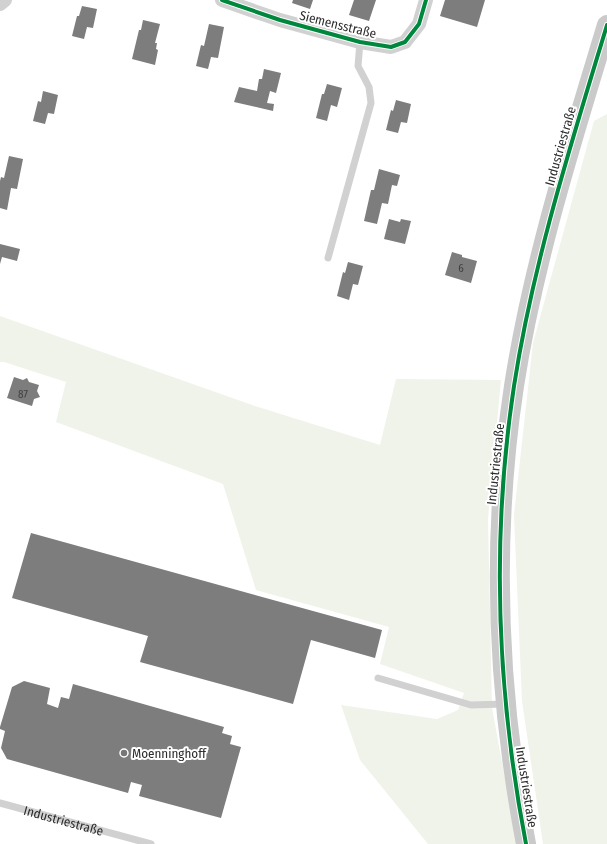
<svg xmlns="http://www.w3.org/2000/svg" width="607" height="844" viewBox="0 0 607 844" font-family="'Fira Sans Condensed',sans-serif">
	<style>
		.green { fill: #f0f3ea }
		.building { fill: #7d7d7d }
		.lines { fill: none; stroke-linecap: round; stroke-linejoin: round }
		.lane { stroke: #d1d1d1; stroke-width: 7 }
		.street { stroke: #d1d1d1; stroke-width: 14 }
		.secondary { stroke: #cacaca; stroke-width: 20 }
		.cycleway-casing { stroke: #fff; stroke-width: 6 }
		.cycleway { stroke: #00873e; stroke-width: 4 }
		.poi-dot { fill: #767676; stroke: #fff; stroke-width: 1.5 }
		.labels { text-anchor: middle; stroke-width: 4; stroke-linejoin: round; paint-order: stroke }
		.number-label { font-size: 11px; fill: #404040 }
		.street-label { font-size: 13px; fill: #2c2c2c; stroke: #fff }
		.poi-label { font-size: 13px; fill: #2c2c2c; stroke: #fff; text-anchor: start }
	</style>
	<rect width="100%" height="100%" fill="#fff"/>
	<g class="green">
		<polygon points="607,114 607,844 543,844 522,701 514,515 533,343 594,121"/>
		<polygon points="0,316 255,406 380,445 396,379 501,380 488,519 492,708 517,844 428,844 360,760 341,705 437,719 458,710 464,693 380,664 389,627 256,590 223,484 56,422 66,382 4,362 0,362"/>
	</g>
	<g class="building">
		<polygon points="293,0 313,0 310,9 292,3"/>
		<polygon points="354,0 376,0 369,21 349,15"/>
		<polygon points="445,0 485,0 477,27 440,16"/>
		<polygon points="82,6 97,9 93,28 87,27 84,39 72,36 77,16 79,16"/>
		<polygon points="143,20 160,24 155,43 157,43 156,49 158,50 155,65 132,59 139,30 141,30"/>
		<polygon points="209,24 224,27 218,58 211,57 208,69 196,66 201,45 204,46"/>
		<polygon points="264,69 281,73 276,93 270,91 267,103 274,104 273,111 234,102 239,87 257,91 259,79 262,79"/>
		<polygon points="327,84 342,88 337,107 331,105 327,121 316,118 322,94 324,94"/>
		<polygon points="43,91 58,95 54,114 48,113 45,124 33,121 38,101 41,102"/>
		<polygon points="396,100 411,104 407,123 401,122 398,133 386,130 391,110 393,111"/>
		<polygon points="9,156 23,159 17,189 11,188 7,210 0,208 0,181 1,177 4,178"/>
		<polygon points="379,169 400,175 397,186 392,185 388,204 382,203 377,224 364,221 371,190 374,190"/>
		<polygon points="389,219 400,222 401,219 411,221 405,244 384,239"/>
		<polygon points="0,244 20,249 17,261 2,257 0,264"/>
		<polygon points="452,252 462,255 462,257 477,261 471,283 445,275"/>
		<polygon points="348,262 363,266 358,285 353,284 349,300 337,296 343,272 345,273"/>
		<polygon points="14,377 23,380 27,378 29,382 39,385 37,391 40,397 34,399 32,406 7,398"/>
		<polygon points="31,533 382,630 375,658 311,640 293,704 140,662 148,636 12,598"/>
		<polygon points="24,681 50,688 47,704 58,708 61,697 69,699 73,684 224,727 222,733 232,736 230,744 241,747 221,818 139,796 142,785 131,782 128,793 7,759 1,748 5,731 0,729 0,727 12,687"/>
	</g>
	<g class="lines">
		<g class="lane">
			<polyline points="328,258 371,103 369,87 358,66 360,42"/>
			<polyline points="378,678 471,705 505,704"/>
			<path id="s1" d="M0 803 151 844"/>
		</g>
		<g class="street">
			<polyline points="222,0 280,20 360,42 391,47 405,42 419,24 426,0"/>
			<polyline points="0,4 5,0"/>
		</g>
		<path class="secondary" d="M526 844C497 693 491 538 514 386 533 263 571 144 607 25"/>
		<defs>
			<g id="cycleway">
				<polyline points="222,0 280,20 360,42 391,47 405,42 419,24 426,0"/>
				<path d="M526 844C497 693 491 538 514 386 533 263 571 144 607 25"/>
			</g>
		</defs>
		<use href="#cycleway" class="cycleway-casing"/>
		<use href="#cycleway" class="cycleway"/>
	</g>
	<circle class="poi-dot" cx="124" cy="753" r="4"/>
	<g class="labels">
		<g class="number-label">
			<text x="461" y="272">6</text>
			<text x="23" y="398">87</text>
		</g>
		<g class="street-label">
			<text transform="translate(338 24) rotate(14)" y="5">Siemensstraße</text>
			<text transform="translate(560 146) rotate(-74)" y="5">Industriestraße</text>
			<text transform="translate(495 464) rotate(-84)" y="5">Industriestraße</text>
			<text transform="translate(527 787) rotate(81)" y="5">Industriestraße</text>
			<text dy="5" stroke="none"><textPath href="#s1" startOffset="66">Industriestraße</textPath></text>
		</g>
		<g class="poi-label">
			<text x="132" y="758">Moenninghoff</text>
		</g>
	</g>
</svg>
